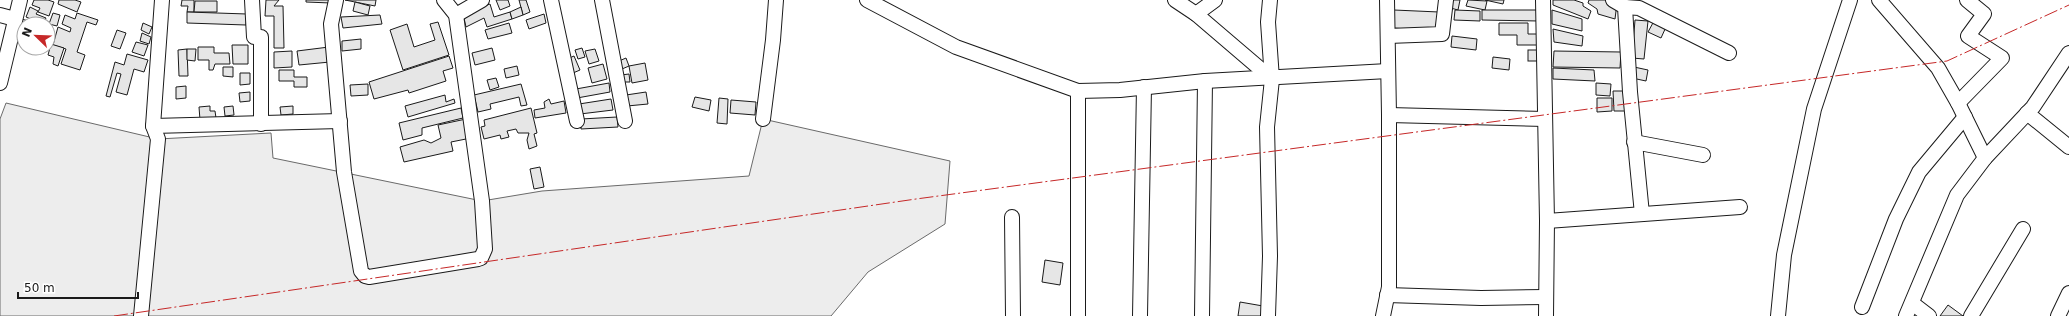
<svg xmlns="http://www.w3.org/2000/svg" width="2069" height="316" viewBox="0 0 2069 316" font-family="'DejaVu Sans',sans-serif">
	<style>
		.green { fill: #ededed; stroke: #6a6a6a }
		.building { fill: #e6e6e6; stroke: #1a1a1a }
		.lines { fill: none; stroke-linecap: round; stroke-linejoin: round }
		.street-casing { stroke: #1a1a1a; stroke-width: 16 }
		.street { stroke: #fff; stroke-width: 14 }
		.power { stroke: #c62828; stroke-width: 1; stroke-dasharray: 14 3 2 3; stroke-linecap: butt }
	</style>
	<rect width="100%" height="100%" fill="#fff"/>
	<polygon class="green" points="6,103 158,139 271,133 273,158 482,201 542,191 749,176 763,119 950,161 945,224 868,272 831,316 0,316 0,119"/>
	<g class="building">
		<polygon points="34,0 48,0 54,2 49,16 38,12 40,8 32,5"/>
		<polygon points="59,0 75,0 81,2 77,12 58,4"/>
		<polygon points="182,0 194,0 194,12 187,12 188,6 181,6"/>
		<polygon points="266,0 279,0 274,6 283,6 284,48 274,48 274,16 265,16"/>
		<polygon points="306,0 331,0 331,3 306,2"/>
		<polygon points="345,0 376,0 375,6"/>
		<polygon points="496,0 508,0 510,6 500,10"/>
		<polygon points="519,0 526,0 530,12 523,15"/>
		<polygon points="1449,0 1460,0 1458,10 1447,7"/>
		<polygon points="1468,0 1487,1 1485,10 1466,6"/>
		<polygon points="1485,0 1504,0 1503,4"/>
		<polygon points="1553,0 1574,0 1583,3 1583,6 1591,11 1588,19 1553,5"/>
		<polygon points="1589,0 1608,0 1617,3 1615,19 1598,14 1597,9 1588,3"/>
		<polygon points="195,1 217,1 217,12 194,12"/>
		<polygon points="355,2 370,6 368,15 353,11"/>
		<polygon points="490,4 494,17 510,12 512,19 487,27 484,18 466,27 464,18 481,7"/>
		<polygon points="30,7 38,11 36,14 46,18 43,24 26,17"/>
		<polygon points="521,7 523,15 512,19 510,12"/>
		<polygon points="1394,10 1439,12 1438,31 1393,28"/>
		<polygon points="1455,10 1480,11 1480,21 1454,20"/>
		<polygon points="1482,10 1539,10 1539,21 1482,20"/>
		<polygon points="1552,10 1582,19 1582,31 1552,24"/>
		<polygon points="187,12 247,14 246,25 187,23"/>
		<polygon points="53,13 60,15 57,26 49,24"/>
		<polygon points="77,13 98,20 96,25 87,22 77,52 85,55 80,70 61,64 66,49 53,45 58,27 70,32 71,28 62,24 65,15 75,19"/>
		<polygon points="544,14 546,23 529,29 526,20"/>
		<polygon points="380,15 382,24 343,28 341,17"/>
		<polygon points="21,19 33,22 33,24 24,24 24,27 20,25"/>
		<polygon points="1635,20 1648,21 1644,59 1632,58"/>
		<polygon points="1654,21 1666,27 1661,38 1648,32"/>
		<polygon points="438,22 449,55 403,70 390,30 407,24 414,47 435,40 430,24"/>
		<polygon points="143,23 152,27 149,34 141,30"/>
		<polygon points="509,23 512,33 488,39 485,30"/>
		<polygon points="1499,23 1528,23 1528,34 1542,34 1542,45 1517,45 1517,35 1499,35"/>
		<polygon points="19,28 24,29 24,39 16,37"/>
		<polygon points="1553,29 1583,36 1582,46 1554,42"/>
		<polygon points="117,30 126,33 120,49 111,46"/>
		<polygon points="142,33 151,37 149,44 140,41"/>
		<polygon points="1452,36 1477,39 1476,50 1451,47"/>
		<polygon points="361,39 361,49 342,51 342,41"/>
		<polygon points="136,42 148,45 144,56 132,52"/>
		<polygon points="51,44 64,48 58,66 53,64 54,57 48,55"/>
		<polygon points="232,45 248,45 248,64 233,64"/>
		<polygon points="198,47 214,47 214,53 229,53 230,64 215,64 213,70 209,70 209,60 198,60"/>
		<polygon points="329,47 330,62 299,65 297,51"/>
		<polygon points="492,48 495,60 475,65 472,53"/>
		<polygon points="582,48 585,57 578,59 575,50"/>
		<polygon points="187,49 188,76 179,76 178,50"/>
		<polygon points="187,49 196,49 195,61 187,60"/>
		<polygon points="595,49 599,61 589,64 585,51"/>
		<rect x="1528" y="50" width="11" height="11"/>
		<polygon points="292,51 292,67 274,68 274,52"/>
		<polygon points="1554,51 1621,52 1620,68 1553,67"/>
		<polygon points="127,54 148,60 144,72 134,69 127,95 116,92 121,74 117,73 110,97 106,96 115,62 124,65"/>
		<polygon points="449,56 453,68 443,71 446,81 409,93 408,90 374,99 369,82"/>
		<polygon points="574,56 580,70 573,73 567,59"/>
		<polygon points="1493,57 1510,59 1509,70 1492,68"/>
		<polygon points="626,58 629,66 622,69 619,61"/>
		<polygon points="645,63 648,80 632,83 629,66"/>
		<polygon points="603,64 607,79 592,83 588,68"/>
		<polygon points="517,66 519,75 506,78 504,69"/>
		<polygon points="223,67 233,67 233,77 223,76"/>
		<polygon points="1634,67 1648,70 1646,81 1632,78"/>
		<polygon points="1553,68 1594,70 1595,81 1553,79"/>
		<polygon points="279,70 294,70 294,77 307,77 307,87 294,87 294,81 279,81"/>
		<polygon points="240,73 250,73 250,84 240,85"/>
		<polygon points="629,74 630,82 622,82 621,75"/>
		<polygon points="496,78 499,87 490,90 487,80"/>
		<polygon points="609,83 610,92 577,98 576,89"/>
		<polygon points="1596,83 1611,84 1610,96 1596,95"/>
		<polygon points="368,84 368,95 351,96 350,85"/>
		<polygon points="521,84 527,105 521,106 519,97 490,104 491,109 478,112 474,95"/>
		<polygon points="186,86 186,98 176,99 176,87"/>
		<polygon points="1613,91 1625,91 1626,111 1614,111"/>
		<polygon points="250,92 250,101 240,102 239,93"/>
		<polygon points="646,92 648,104 627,106 626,95"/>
		<polygon points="445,95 446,102 454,99 455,103 408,117 405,106"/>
		<polygon points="695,97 711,100 709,111 692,107"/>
		<polygon points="719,98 728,99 727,124 717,123"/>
		<polygon points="1597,98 1612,98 1612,111 1597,112"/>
		<polygon points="549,99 551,104 564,101 566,113 535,118 534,110 545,108 544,102"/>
		<polygon points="611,99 613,110 580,114 579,104"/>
		<polygon points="731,100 756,102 755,115 730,113"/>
		<polygon points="210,106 210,111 215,111 216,118 200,120 199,107"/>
		<polygon points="233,106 234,115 225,116 224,107"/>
		<polygon points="293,106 293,114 281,115 280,107"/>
		<polygon points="461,108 463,118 422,128 422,135 403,140 399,123"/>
		<polygon points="531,108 537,133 534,134 537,146 529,149 527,140 529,133 518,133 516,129 507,131 509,137 501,139 500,135 484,139 481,127 485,126 484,120"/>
		<polygon points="617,117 618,127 581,129 581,119"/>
		<polygon points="466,119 471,138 451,142 453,151 404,162 400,147 424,140 431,143 441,138 438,125"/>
		<polygon points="540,167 544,187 534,189 530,169"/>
		<polygon points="1045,260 1063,263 1060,285 1042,282"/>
		<polygon points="1240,302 1263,306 1261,316 1238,316"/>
		<polygon points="1948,305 1963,316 1940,316"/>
	</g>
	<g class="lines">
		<defs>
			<g id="street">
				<polyline points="252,0 254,37 261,37 261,124"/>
				<polyline points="336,0 331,24 344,172 361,271 365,276 369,277 478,259 481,258 485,249 482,201 456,15 444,0"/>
				<polyline points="551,0 577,121"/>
				<polyline points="602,0 625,121"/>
				<polyline points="867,0 956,47 1078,91 1120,90 1205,81 1388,71"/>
				<polyline points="1175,0 1196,14 1272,79"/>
				<polyline points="1543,0 1547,221 1546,316"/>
				<polyline points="1613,0 1625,7 1630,92 1642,214"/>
				<polyline points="1879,0 1938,68 1958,103 1985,158"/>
				<polyline points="1625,7 1639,8 1729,53"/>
				<polyline points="1196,14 1215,0"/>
				<polyline points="0,15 15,19"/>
				<polyline points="456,15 482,0"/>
				<polyline points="1388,36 1442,34 1446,0"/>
				<polyline points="0,83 20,0"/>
				<polyline points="1958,103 2002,58 1968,36 1984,14 1967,0"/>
				<polyline points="2027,113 2069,147"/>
				<polyline points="1389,115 1545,119"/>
				<polyline points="763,119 773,40 776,0"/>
				<polyline points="153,126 340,121"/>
				<polyline points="1634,142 1703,155"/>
				<polyline points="1012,217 1013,316"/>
				<polyline points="1547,221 1740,207"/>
				<polyline points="1387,295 1481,298 1546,297"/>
				<polyline points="1912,303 1929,316"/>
				<polyline points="1862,307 1896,219 1919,172 1965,117"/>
				<polyline points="141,316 158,139 153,126 162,0"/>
				<polyline points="1078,316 1078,91"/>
				<polyline points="1140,316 1144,87"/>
				<polyline points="1202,316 1205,81"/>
				<polyline points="1268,316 1270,256 1267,127 1272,79 1268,22 1270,0"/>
				<polyline points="1383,316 1389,287 1389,115 1387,0"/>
				<polyline points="1778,316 1784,255 1814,109 1850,0"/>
				<polyline points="1906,316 1957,195 1985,158 2033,107 2069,53"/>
				<polyline points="1971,316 2023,229"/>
				<polyline points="2058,316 2069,293"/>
			</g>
		</defs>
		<use href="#street" class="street-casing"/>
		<use href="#street" class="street"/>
		<polyline class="power" points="114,316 916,199 1947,61 2069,5"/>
	</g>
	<g transform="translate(36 36) rotate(293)"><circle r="19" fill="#ffffff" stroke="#a3a3a3"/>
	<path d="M0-3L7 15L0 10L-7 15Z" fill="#c62828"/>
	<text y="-6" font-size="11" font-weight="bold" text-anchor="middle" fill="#1a1a1a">N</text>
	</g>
	<path d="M18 292v6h120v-6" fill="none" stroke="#1a1a1a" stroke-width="2"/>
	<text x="24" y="292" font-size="12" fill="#1a1a1a" stroke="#ffffff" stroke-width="3" paint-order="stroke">50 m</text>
</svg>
